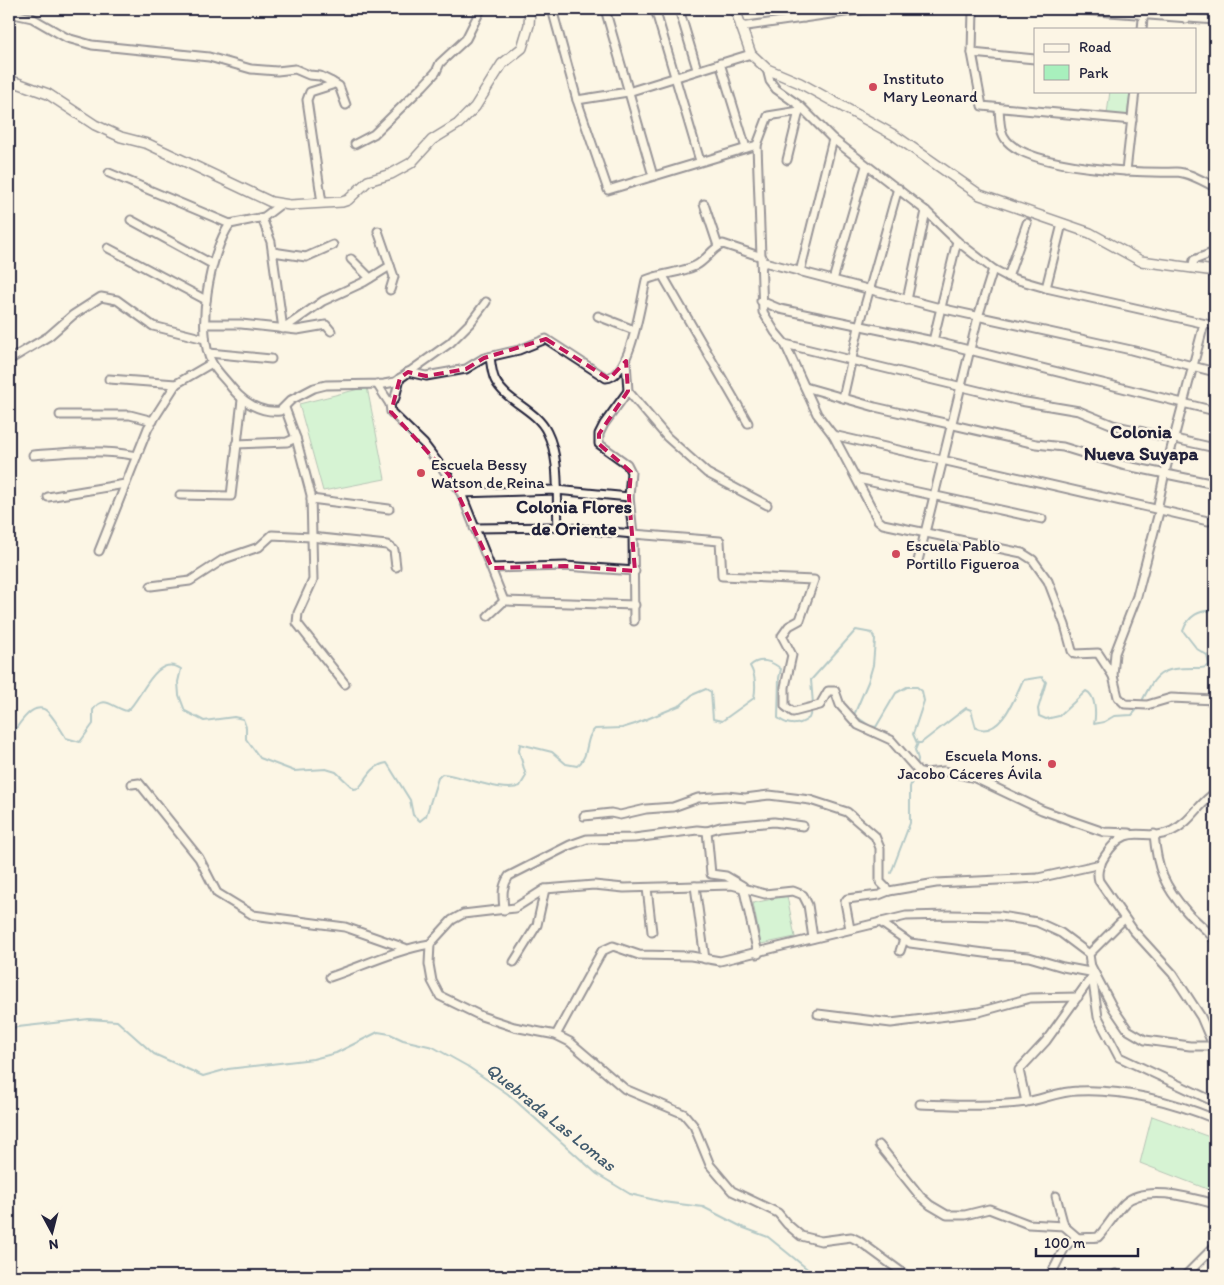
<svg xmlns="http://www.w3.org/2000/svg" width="1224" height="1285" viewBox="0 0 1224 1285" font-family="Itim,sans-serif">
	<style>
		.green { fill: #a8f0bd; stroke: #65897c }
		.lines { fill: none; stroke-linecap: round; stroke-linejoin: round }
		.stream { stroke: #60929f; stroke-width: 2 }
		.minor-casing { stroke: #22223b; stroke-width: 11 }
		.tertiary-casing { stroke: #22223b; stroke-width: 12 }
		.minor { stroke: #fcf5e5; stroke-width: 7 }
		.tertiary { stroke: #fcf5e5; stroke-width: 9 }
		.marked { fill: none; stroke: #c2185b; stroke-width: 4; stroke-dasharray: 10 6; stroke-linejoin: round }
		.poi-dot { fill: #d1495b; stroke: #fcf5e5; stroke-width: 2 }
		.labels { text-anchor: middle; stroke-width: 5; stroke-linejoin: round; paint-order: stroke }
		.poi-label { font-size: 16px; fill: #22223b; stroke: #fcf5e5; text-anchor: start }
		.water-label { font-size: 18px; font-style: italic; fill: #415a6d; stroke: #fcf5e5 }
		.quarter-label { font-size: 19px; font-weight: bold; fill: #22223b; stroke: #fcf5e5 }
	</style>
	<rect width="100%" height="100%" fill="#fcf5e5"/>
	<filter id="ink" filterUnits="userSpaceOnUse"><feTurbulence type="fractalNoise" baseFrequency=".02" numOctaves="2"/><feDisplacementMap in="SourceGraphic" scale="10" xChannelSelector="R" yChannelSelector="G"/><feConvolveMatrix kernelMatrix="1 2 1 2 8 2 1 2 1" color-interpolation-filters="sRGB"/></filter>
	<g filter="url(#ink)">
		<g class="green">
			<polygon points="1110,91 1130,91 1127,117 1107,114"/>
			<polygon points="367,387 385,479 323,491 299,404"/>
			<polygon points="787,896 795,937 761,944 753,903"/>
			<polygon points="1152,1116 1215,1139 1215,1192 1140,1163"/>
		</g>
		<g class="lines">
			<g class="stream">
				<path d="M1141 703C1156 673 1160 668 1194 668 1200 668 1204 669 1209 665L1207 655 1197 649 1183 631C1188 616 1200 609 1215 611"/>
				<path d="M813 704 811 680 856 630 872 633 875 640 873 665 868 682 854 715 870 726 876 727 896 693 907 687H917L922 691 924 701 913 734 917 743H921L966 708 971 710 976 728C1001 738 1015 697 1023 680L1042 677 1046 682 1038 709 1039 716 1046 719 1059 716 1086 691C1096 695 1096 715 1094 724L1104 722 1114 716 1132 715 1139 707"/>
				<path d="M9 741C14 731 33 697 48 712 55 719 61 730 66 738L80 742 93 724V710C104 693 114 709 127 711 141 701 155 652 181 669L178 682 179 695 185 711 204 721 234 717 243 719 246 727V739L260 758 294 771 326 769 336 772 354 789 359 788C368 777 372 765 387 763L410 800 413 815 420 821 426 816 438 778 442 774C462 775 502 794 520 786L526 776 519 751 520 744 552 752 566 764 577 766C590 757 584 738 595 729L622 728 635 724 681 705 692 695 706 689 711 692 713 719 722 721 754 698C756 687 756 676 750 666 760 657 772 661 781 669L779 678 778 718C788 726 799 726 809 718L812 709"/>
				<polyline points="917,766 918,759 915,750 918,743"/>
				<polyline points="891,873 910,823 910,787 916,770"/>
				<polyline points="9,1028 89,1019 117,1021 154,1054 203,1076 228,1069 313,1059 336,1053 378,1032 390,1034 403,1040 433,1047 467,1066 508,1094 597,1174 630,1194 663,1202 703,1207 744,1228 768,1237 816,1276"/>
			</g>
			<defs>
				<g id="minor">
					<polyline points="552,9 577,100 608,190 757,145"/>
					<polyline points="605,9 653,176"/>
					<polyline points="655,9 700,161"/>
					<polyline points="679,9 697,69"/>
					<polyline points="801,9 804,18"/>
					<polyline points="973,9 972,53 982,106 1132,120"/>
					<polyline points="1070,9 1215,20"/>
					<polyline points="1182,9 1186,19"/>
					<polyline points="9,13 32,18 67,38 92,45 209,57 251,69 277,71 295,69 309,75 320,76 332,82 332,85 310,92 307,100 322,203"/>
					<polyline points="740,27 866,9"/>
					<polyline points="1142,29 1144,9"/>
					<polyline points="972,53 1035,59"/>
					<polyline points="720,63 746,148"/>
					<polyline points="767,69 770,81 776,89 800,106 833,139 926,211 957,241 993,269 1008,277 1046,288 1215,326"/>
					<polyline points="332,82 339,86 346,105"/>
					<polyline points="577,100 628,92 751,54"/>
					<path d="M999 108C1000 119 999 132 1007 141 1032 169 1140 173 1176 172 1189 172 1204 182 1215 187"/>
					<polyline points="799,111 768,116 757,145 763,312 775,332 785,344 817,414 833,435 878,520 883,524 1022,553 1033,560 1048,581 1065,625 1072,651 1075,654 1098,653 1113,676"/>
					<polyline points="355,144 374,134 423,86 436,72 440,63 466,39 481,9"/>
					<polyline points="787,160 800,107"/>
					<polyline points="1126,171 1135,91"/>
					<polyline points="109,173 230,224"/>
					<path d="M281 204 264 217 230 224C210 252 195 332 212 363 217 372 225 379 231 387 243 402 260 413 280 411L291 400 314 388 326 385 384 384 395 382 450 343 471 322 486 302"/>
					<polyline points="704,204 718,246"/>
					<polyline points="262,218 271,242 283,329 323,301 364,282 390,266"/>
					<polyline points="131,220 212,264"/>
					<polyline points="378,231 394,277 390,290"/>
					<polyline points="108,248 206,300"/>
					<polyline points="273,252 306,257 333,245"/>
					<polyline points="351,259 370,278"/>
					<polyline points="762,266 764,262 940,308 1131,350 1215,372"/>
					<polyline points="1192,268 1194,260 1215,252"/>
					<polyline points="800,272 833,139"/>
					<polyline points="663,276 748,423"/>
					<polyline points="1008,277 1027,223"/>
					<polyline points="833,280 866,166"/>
					<polyline points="1046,288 1062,224"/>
					<polyline points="907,300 926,211"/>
					<polyline points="761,301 780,309 933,341 1215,411"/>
					<polyline points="598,316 634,330"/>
					<polyline points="205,324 241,324 297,330 326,325 331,331"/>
					<polyline points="1204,324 1165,472 1158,505 1159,512 1137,596 1115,653 1113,676 1118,697 1125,704 1147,705 1171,698 1215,700"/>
					<polyline points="933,341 957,241"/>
					<polyline points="785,344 1020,401 1079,411 1113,425 1215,448"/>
					<polyline points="209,353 271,359"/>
					<path d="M490 357C491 364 492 374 495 380 506 402 536 409 547 432 561 460 556 496 558 527"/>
					<polyline points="9,360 49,336 73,315 101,297 117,300 153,326 205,339"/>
					<polyline points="626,361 628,391 667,437 707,473 767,505"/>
					<path d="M408 372 426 376 466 369 484 358 519 350 546 339 606 378C631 377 641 301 646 280 662 273 680 273 695 266 706 261 712 248 723 244L762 257"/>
					<polyline points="109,379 176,384"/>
					<polyline points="377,384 390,404 391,412 424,444 461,493 504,601"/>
					<polyline points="805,387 875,407 1036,444 1063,447 1122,465 1215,484"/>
					<polyline points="628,391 604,424 599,434 599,444 627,464 631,472 629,497 633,534 720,541 722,576 814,580 800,620 789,626 782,636 792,655 785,687 785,706 793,712 820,705 828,691 835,691 840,705 858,725 891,740 918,771 925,773 944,771 975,778 1042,810 1078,823 1104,832 1129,833"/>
					<polyline points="843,398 859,327 898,188"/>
					<polyline points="390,404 395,398 400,378"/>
					<polyline points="285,408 296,438 311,495 313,580 298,613 297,623 345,684"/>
					<polyline points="60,415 130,415 153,421"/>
					<polyline points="833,435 1208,521"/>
					<polyline points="236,444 287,442 296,438"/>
					<path d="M33 455C68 452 103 449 137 456"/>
					<polyline points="858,479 1042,519"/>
					<polyline points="461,493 556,490 629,497"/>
					<polyline points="180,495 231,496 242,400"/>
					<polyline points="48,497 125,484"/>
					<polyline points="311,499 389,509"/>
					<polyline points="474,528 558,527 633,534 634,621"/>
					<polyline points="99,551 148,428 176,384 212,363"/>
					<polyline points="918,561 978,317 993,269"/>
					<polyline points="492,568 565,566 635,571"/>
					<polyline points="151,586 190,581 224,559 259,547 272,535 311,537 387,545 394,550 396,567"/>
					<polyline points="504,601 635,605"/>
					<polyline points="488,616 504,601"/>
					<polyline points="132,784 139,783 199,858 217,893 253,915 345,927 405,948"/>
					<polyline points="584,816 611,813 620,815 646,809 673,807 698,798 727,796 745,798 769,795 810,800 847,812 875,836 880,848 880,882 889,891 936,883 1038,878 1101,864"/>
					<polyline points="707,831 711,874 726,876 743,886 758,954"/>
					<path d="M1154 834C1157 869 1164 886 1187 912 1196 922 1208 930 1215 940"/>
					<polyline points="695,886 705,959"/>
					<polyline points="647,888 652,932"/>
					<path d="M504 910C503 896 501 888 509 876L570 845 587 839 634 838 697 830 707 831 720 827 774 822 803 826"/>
					<polyline points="1124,919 1089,954 1098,1017 1119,1057 1215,1102"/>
					<polyline points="880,922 910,943 992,954 1029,957 1063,967 1090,972"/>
					<polyline points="850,929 845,902 847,899 879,895 889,891"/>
					<polyline points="813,938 808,905 803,895 793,891 765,894 732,885 624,888 594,885 545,889 515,908 463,914 452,920 430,944 429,964 432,981 440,996 481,1016 514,1027 556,1035 570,1042 625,1089 684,1114 694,1126 710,1165 732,1191 778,1213 787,1224 801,1236 821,1241 851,1237 859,1241 907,1276"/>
					<polyline points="900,951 904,939"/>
					<polyline points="514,962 537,925 545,889"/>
					<polyline points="1090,964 1113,1008 1128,1030 1145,1040 1190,1046 1215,1046"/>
					<path d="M330 977C363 966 395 950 430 944"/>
					<polyline points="818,1014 891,1023 979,1012 1030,998 1078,997"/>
					<polyline points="556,1035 602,951 613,946 639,955 691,956 720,961 906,916 950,915 1000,916 1037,922 1061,933 1089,954"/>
					<path d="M1213 1045 1201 1017 1173 974 1133 930 1099 881C1096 871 1100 864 1105 856 1129 818 1144 844 1172 831 1191 822 1199 803 1215 793"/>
					<polyline points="1026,1102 1019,1070 1046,1041 1091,978"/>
					<path d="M920 1104C955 1105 991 1107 1026 1102 1043 1099 1061 1091 1078 1091 1126 1089 1171 1101 1215 1119"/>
					<polyline points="879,1145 920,1196 930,1205 947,1215 965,1215 989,1209 1028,1224 1064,1226 1078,1238"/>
					<polyline points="1056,1196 1064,1226"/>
					<polyline points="1116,1274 1119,1276"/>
					<path d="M1049 1276C1059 1265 1061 1243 1078 1238 1084 1237 1092 1238 1098 1237 1108 1226 1115 1213 1125 1203 1145 1184 1192 1198 1215 1204"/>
					<polyline points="1185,1276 1215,1246"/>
				</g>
				<g id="tertiary">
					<polyline points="735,9 751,54 767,69 800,83 894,135 980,195 1090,233 1141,261 1215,271"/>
					<polyline points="9,80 48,94 95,125 121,137 148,144 271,202 290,205 342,202 348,200 368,181 391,174 411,163 432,140 458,124 475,107 502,64 522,48 529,25 530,9"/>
				</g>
			</defs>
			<use href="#minor" class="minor-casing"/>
			<use href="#tertiary" class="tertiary-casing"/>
			<use href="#minor" class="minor"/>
			<use href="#tertiary" class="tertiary"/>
		</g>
	</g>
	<path d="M0 0H1224V1285H0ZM546 339 609 379 626 361 628 391 599 434V444L631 472 629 497 635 571 565 566 492 568 449 475 391 412 400 378 408 372 426 376 466 369 484 358Z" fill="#fcf5e5" fill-opacity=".55" fill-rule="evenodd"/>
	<path class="marked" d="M546 339 609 379 626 361 628 391 599 434V444L631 472 629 497 635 571 565 566 492 568 449 475 391 412 400 378 408 372 426 376 466 369 484 358Z"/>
	<g class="poi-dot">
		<circle cx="873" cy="87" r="5"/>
		<circle cx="421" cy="473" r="5"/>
		<circle cx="896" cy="554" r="5"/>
		<circle cx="1052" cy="764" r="5"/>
	</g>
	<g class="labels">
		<g class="poi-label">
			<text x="883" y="84">Instituto<tspan x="883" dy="18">Mary Leonard</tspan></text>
			<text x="431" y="470">Escuela Bessy<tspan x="431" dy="18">Watson de Reina</tspan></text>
			<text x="906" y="551">Escuela Pablo<tspan x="906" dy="18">Portillo Figueroa</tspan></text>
			<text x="1042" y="761" text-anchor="end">Escuela Mons.<tspan x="1042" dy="18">Jacobo Cáceres Ávila</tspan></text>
		</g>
		<g class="water-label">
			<text transform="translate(551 1117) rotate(39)" y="6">Quebrada Las Lomas</text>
		</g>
		<g class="quarter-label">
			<text x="1141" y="438">Colonia<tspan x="1141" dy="22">Nueva Suyapa</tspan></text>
			<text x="574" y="513">Colonia Flores<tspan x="574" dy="22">de Oriente</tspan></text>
		</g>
	</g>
	<rect width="1224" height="1285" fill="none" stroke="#fcf5e5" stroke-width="30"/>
	<rect x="15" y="15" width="1194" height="1255" fill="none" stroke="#22223b" stroke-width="2" filter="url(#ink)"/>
	<rect x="1034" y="28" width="162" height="65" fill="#fcf5e5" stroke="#a5a1a1"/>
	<rect x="1044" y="44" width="25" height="8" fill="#fcf5e5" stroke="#a5a1a1"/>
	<text x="1079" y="52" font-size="15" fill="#22223b">Road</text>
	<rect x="1044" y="65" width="25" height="15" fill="#a8f0bd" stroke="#a5a1a1"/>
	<text x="1079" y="78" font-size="15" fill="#22223b">Park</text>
	<g transform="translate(52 1232) rotate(173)" stroke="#fcf5e5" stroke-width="4" paint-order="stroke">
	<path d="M0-4L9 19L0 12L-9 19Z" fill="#22223b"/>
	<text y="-8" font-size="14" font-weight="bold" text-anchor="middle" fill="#22223b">N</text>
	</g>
	<path d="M1036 1248v8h102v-8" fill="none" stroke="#22223b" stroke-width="2.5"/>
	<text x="1044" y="1248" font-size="15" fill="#22223b" stroke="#fcf5e5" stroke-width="4" paint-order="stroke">100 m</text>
</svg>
